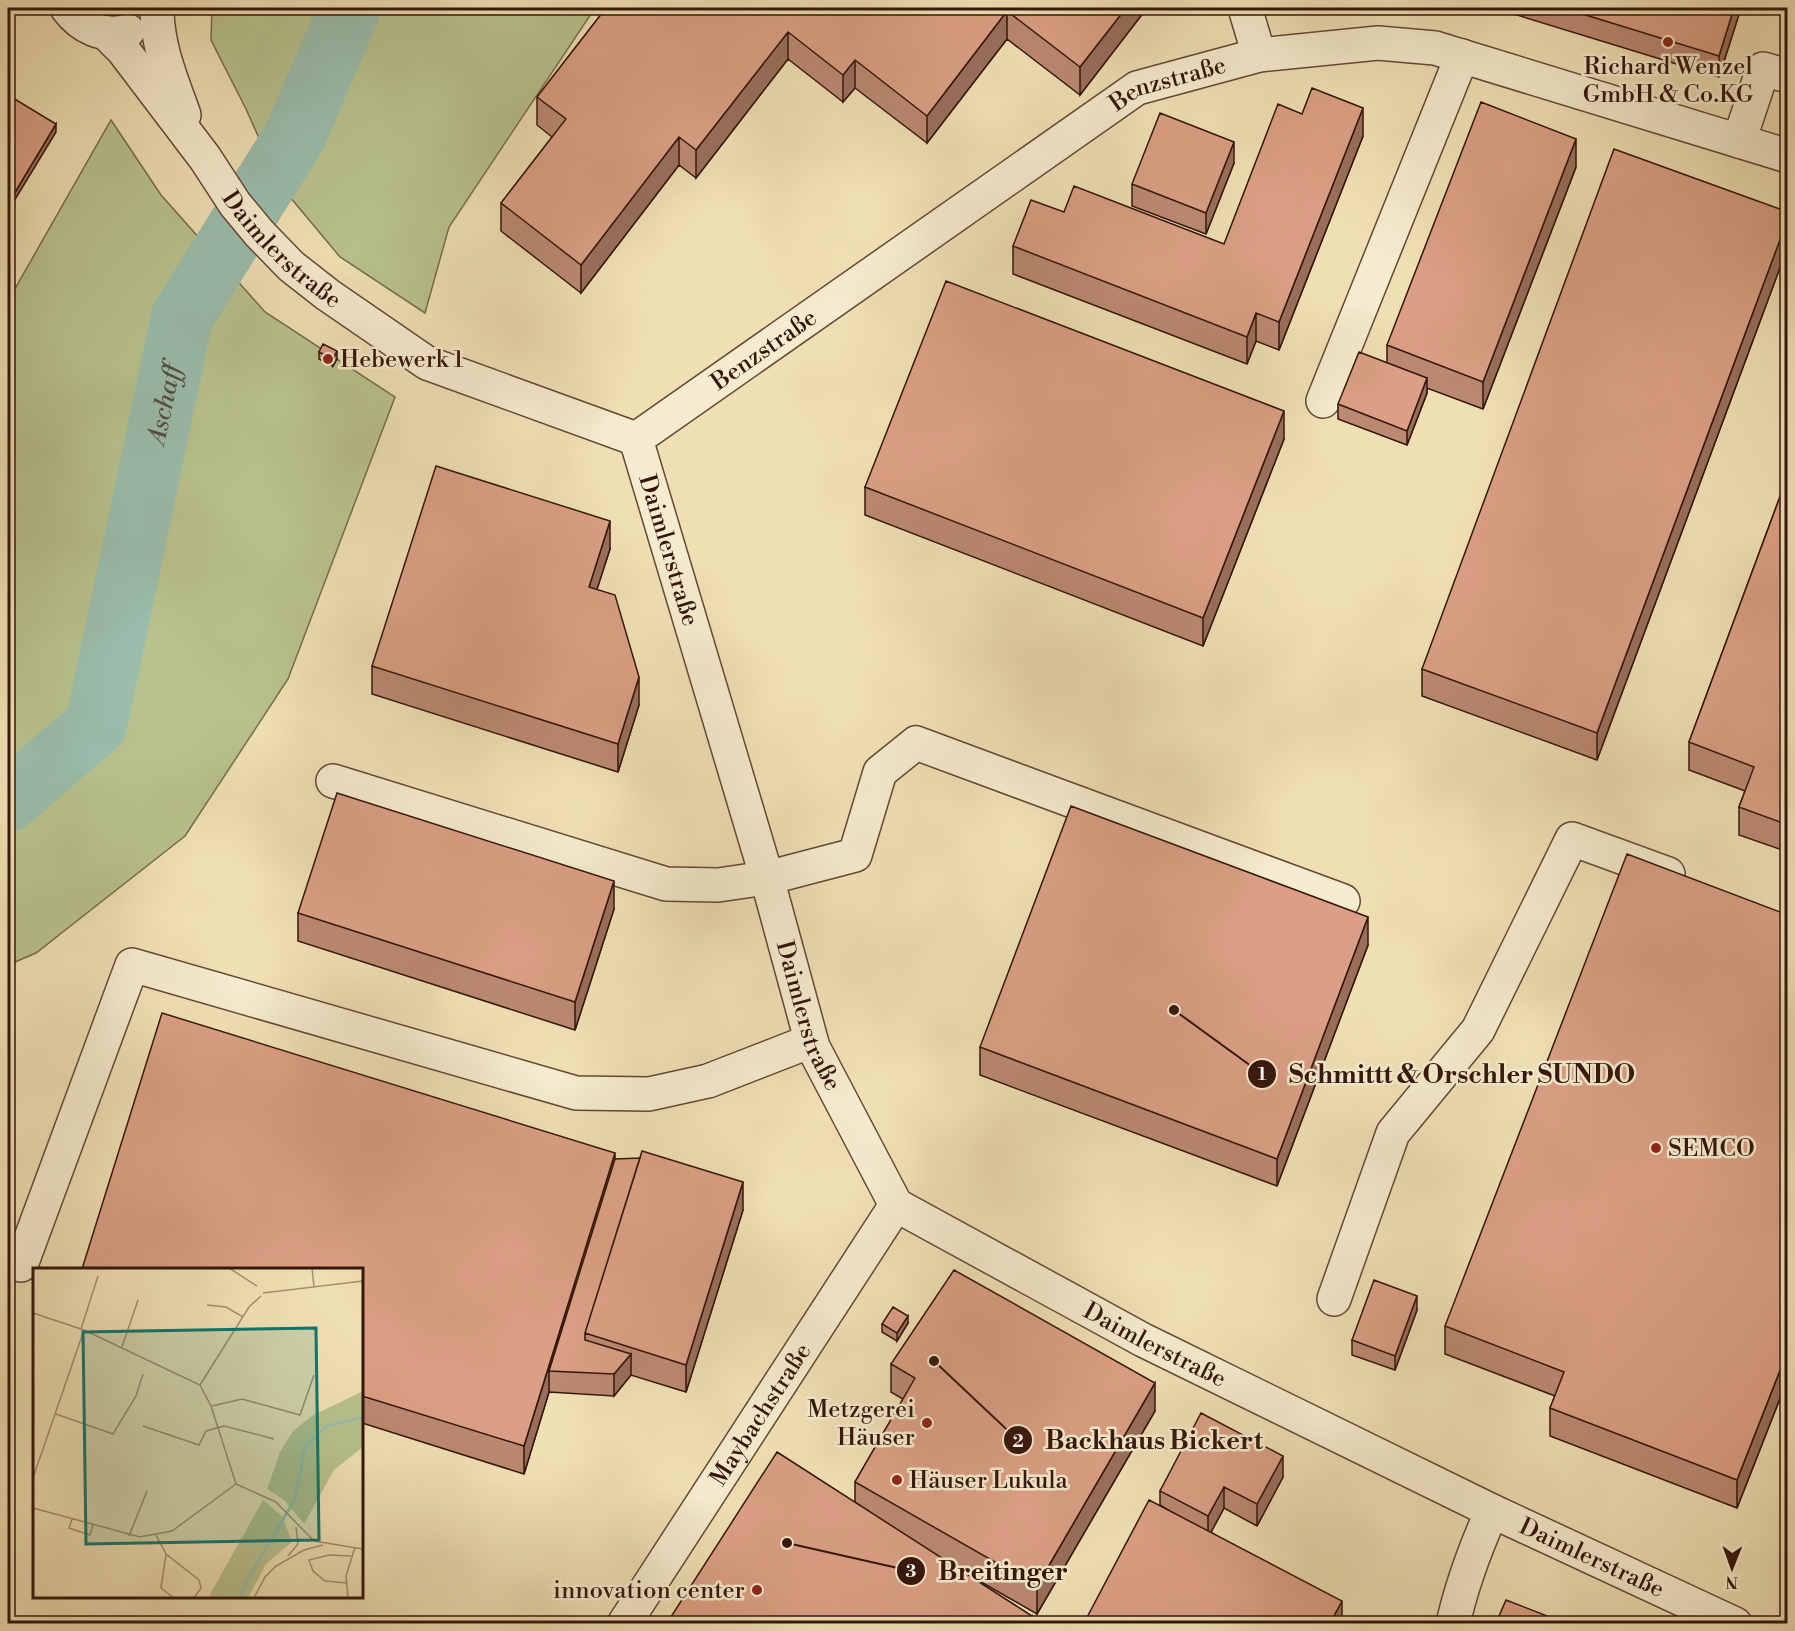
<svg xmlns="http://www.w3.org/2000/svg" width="1795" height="1631" viewBox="0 0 1795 1631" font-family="'Libre Bodoni',serif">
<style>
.green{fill:#b8c28e;stroke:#766c4d;stroke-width:1.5}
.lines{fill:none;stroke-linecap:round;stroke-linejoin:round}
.river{stroke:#9abdac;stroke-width:62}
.minor-casing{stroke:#634836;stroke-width:36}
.minor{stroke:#f5ebce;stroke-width:33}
.wall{fill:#bb8972;stroke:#34160c;stroke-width:1.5}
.shaded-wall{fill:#996f5c;stroke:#34160c;stroke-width:1.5}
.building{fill:#da9f84;stroke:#34160c;stroke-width:1.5}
.poi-dot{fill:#8f2418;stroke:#f5ebce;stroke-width:2}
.labels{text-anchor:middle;stroke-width:5;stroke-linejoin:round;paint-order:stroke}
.poi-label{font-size:24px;fill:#34160c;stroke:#f5ebce;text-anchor:start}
.street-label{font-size:24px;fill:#34160c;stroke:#f5ebce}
.water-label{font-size:26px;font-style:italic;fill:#585044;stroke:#f5ebce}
.inset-river{fill:none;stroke:#9abdac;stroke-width:3}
.inset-road{fill:none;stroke:#a48f71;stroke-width:1.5}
.view{fill:#0f766e;fill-opacity:0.15;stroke:#0f766e;stroke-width:3}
.inset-edge{fill:none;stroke:#34160c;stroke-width:3}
.leader{fill:none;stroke:#34160c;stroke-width:2}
.callout-dot{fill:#34160c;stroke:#f5ebce;stroke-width:2}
.mark-label{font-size:18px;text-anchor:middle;font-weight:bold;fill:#fff}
.callout-label{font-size:26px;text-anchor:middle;font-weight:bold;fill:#34160c;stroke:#f5ebce;stroke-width:5;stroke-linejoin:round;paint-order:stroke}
</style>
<rect width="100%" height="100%" fill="#efe0b4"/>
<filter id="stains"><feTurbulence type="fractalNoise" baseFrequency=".00333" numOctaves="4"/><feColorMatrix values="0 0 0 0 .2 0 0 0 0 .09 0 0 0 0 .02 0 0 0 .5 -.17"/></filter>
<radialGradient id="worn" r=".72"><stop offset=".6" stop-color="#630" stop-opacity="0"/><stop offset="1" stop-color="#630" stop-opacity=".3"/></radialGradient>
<path class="green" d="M212 8H595L449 227 425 313 340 257 280 185 246 109 211 40Z
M111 120 161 195 265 312 395 397 288 679 185 836 36 953 8 965V301Z"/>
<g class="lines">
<path class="river" id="s1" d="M8 801 96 725 182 317 295 136 350 8"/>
<defs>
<g id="minor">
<path d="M67 8C81 27 103 38 128 31"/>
<path d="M1245 8 1259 55"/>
<path d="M157 12C158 49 172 81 184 115"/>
<path id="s2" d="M106 33 123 50 205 158 235 204 259 233 291 266 328 295 427 363 636 439"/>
<path d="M1739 141 1763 69 1788 76"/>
<path d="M1323 401 1462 56"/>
<path id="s3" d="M636 439 767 878 813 1047 896 1205 1143 1340 1492 1511 1735 1624"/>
<path id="s4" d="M636 439 1137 88 1259 55 1378 43 1435 48 1788 156"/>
<path d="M333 781 666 884 718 885 767 878 855 855 880 772 916 743 1343 901"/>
<path d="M21 1265 132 965 576 1093 649 1094 708 1081 811 1041"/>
<path d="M1334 1299 1393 1133 1478 1030 1572 839 1668 874"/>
<path id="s5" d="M624 1624 896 1205"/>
<path d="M1453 1624C1462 1583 1475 1549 1492 1511"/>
</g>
</defs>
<use href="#minor" class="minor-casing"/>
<use href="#minor" class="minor"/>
</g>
<path class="wall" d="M606 8H1147L1080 95 1007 39 927 143 855 88 843 102 788 59 696 178 679 165 581 293 501 231V203L552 137 537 125V97Z
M1494 8H1741L1719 77Z
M1302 114 1363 136 1279 350 1256 341 1247 364 1013 274V246L1224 244Z
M1234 163 1206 234 1132 206V184Z
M1576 167 1483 409 1427 388V393L1407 445 1338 419V404L1387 363V345Z
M1788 212V246L1597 760 1422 696V669Z
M319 352 337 359 333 366 319 359Z
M1284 439 1203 646 865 515V487Z
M1788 475V852L1739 835V807L1745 791 1689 770V742Z
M610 549 597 589 639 705 618 772 372 694V666Z
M614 909 575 1030 298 941V913Z
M1788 915V1378L1737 1508 1550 1436V1408L1555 1396 1445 1354V1326Z
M1368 945 1277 1186 980 1075V1047Z
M615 1159 743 1210 686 1392 631 1375 614 1396 549 1392 524 1474 362 1423V1269Z
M1417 1310 1395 1370 1352 1355V1340Z
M908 1323 897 1341 882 1332V1324Z
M891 1364 1155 1411 1037 1614 969 1575 1032 1623 855 1502V1482L903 1399 891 1392Z
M1283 1477 1257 1526 1224 1508 1211 1532 1342 1623 1160 1505V1491Z"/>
<path class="shaded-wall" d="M1126 8H1147L1080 95V67Z
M1734 8H1741L1719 77V56Z
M1007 11V39L927 143V116Z
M788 32V59L696 178V150Z
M855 60V88L843 102V75Z
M1363 108V136L1279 350V322Z
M56 124V132L8 211V204Z
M679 137V165L581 293V265Z
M1576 139V167L1483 409V382Z
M1234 142V163L1206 234V213Z
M1788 218V246L1597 760V733Z
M1256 313V341L1247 364V337Z
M337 351V359L333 366V359Z
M1427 378V393L1407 445V431Z
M1284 411V439L1203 646V618Z
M610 521V549L589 614V587Z
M639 677V705L618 772V744Z
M614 881V909L575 1030V1002Z
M1368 917V945L1277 1186V1159Z
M615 1153V1181L549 1371V1392L524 1474V1446Z
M743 1182V1210L686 1392V1365Z
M1417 1296V1310L1395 1370V1356Z
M908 1316V1323L897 1341V1333Z
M1788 1350V1378L1737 1508V1480Z
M631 1354V1375L614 1396V1374Z
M1155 1383V1411L1037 1614V1586Z
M1283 1456V1477L1257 1526V1504Z
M1224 1487V1508L1208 1538V1516Z
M1342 1601V1623H1330Z
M1032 1616V1623H1027Z"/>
<path class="building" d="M606 8H1126L1080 67 1007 11 927 116 855 60 843 75 788 32 696 150 679 137 581 265 501 203 566 119 537 97Z
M1563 8H1734L1719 56Z
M1312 88 1363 108 1279 322 1256 313 1247 337 1013 246 1031 200 1064 212 1074 186 1224 244 1278 104 1302 114Z
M8 95 56 124 8 204Z
M1481 102 1576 139 1483 382 1387 345Z
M1160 113 1234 142 1206 213 1132 184Z
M1614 149 1788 212V218L1597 733 1422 669Z
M946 281 1284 411 1203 618 865 487Z
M323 344 337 351 333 359 319 352Z
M1359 352 1427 378 1407 431 1338 404Z
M436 466 610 521 589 587 615 595 639 677 618 744 372 666Z
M1788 475V825L1739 807 1754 767 1689 742Z
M337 793 614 881 575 1002 298 913Z
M1071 806 1368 917 1277 1159 980 1047Z
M1627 854 1788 915V1350L1737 1480 1550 1408 1564 1372 1445 1326Z
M162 1013 615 1153 524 1446 362 1396V1269H82Z
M642 1151 743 1182 686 1365 585 1333Z
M640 1158 585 1333V1340L631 1354 614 1374 549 1371 615 1159Z
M954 1270 1155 1383 1037 1586 855 1482 915 1378 891 1364Z
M1374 1280 1417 1296 1395 1356 1352 1340Z
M893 1307 908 1316 897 1333 882 1324Z
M1201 1413 1283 1456 1257 1504 1224 1487 1208 1516 1160 1491Z
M777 1452 1032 1616 1027 1623H667Z
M1149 1500 1342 1601 1330 1623H1084Z
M1506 1600 1565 1623H1496Z"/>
<g class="poi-dot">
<circle cx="1668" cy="42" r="6"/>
<circle cx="328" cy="359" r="6"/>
<circle cx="1656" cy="1148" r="6"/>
<circle cx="927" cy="1423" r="6"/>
<circle cx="897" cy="1480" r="6"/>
<circle cx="757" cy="1590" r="6"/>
</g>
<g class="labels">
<g class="poi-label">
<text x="1668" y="74" text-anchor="middle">Richard Wenzel<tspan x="1668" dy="28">GmbH &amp; Co.KG</tspan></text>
<text x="340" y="367">Hebewerk 1</text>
<text x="1668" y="1156">SEMCO</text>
<text x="915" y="1417" text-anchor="end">Metzgerei<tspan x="915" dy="28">Häuser</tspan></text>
<text x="909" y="1488">Häuser Lukula</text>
<text x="745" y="1598" text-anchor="end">innovation center</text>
</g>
<g class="street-label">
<text dy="8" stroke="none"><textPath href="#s4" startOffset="642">Benzstraße</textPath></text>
<text dy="8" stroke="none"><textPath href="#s2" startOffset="280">Daimlerstraße</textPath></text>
<text dy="8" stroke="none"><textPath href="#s4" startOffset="156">Benzstraße</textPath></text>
<text dy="8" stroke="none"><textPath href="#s3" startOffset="116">Daimlerstraße</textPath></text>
<text dy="8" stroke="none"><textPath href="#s3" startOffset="602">Daimlerstraße</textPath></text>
<text dy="8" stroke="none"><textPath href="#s3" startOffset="1106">Daimlerstraße</textPath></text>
<text dy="8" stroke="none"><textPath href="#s5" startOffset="250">Maybachstraße</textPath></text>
<text dy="8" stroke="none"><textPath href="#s3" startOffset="1592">Daimlerstraße</textPath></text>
</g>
<g class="water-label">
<text dy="9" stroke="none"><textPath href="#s1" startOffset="444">Aschaff</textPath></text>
</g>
</g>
<g transform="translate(33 1268)">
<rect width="330" height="330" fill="#efe0b4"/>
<path d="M330 123V179L301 202 271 256 251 232 234 221 247 184 260 163 279 148ZM230 232 249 248 259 274 233 296 215 330H175Z" fill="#b8c28e"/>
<path class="inset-river" d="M208 330 211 318 262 231 272 178 294 158 330 149"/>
<path class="inset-road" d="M196 0 224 18M279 0 281 19M230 25 330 13M174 37 193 39 210 49M0 45 51 62 167 117 178 138 203 216M48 61 65 8M89 79 105 32M167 117 216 39 228 28M179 138 209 131 267 147 281 107M23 146 80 166 103 128 110 106M110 158 166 177 173 163 191 158 241 171M0 210 51 62M203 216 243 234 281 273 330 281M0 240 107 269 139 263 203 216M39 251 36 260 57 267 60 257M123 267 133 286 166 312 168 320 161 330M96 268 114 223M133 286 128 320 141 330M255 288 265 276 263 259M313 315 292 313 280 303 276 292 296 287 318 288M221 330 232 309 243 298 271 282 290 277M315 330 313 308 322 279"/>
<path class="view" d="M283 60 286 272 53 276 50 64Z"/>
<rect width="330" height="330" class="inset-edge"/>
</g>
<path class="leader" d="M1174 1010L1262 1074M934 1361L1018 1440M787 1543L911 1571"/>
<g class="callout-dot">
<circle cx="1174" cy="1010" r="6"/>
<circle cx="934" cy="1361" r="6"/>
<circle cx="787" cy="1543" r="6"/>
<circle cx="1262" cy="1074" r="15"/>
<circle cx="1018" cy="1440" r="15"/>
<circle cx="911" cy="1571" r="15"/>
</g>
<g class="mark-label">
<text x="1262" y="1080">1</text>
<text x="1018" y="1447">2</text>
<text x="911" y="1577">3</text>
</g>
<g class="callout-label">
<text x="1462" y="1083">Schmittt &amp; Orschler SUNDO</text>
<text x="1154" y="1449">Backhaus Bickert</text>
<text x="1003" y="1580">Breitinger</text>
</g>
<rect width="1795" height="1631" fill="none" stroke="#efe0b4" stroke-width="30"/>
<rect x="9" y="9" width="1777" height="1613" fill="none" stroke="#34160c" stroke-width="3"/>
<rect x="15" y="15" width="1765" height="1601" fill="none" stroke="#34160c" stroke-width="1.5"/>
<g transform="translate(1732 1568) rotate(181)" stroke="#f5ebce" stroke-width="4.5" paint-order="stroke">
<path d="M0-4.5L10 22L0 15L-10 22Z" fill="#34160c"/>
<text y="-9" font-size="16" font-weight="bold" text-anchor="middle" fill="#34160c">N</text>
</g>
<rect width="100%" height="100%" filter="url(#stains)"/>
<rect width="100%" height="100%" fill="url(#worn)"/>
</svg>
